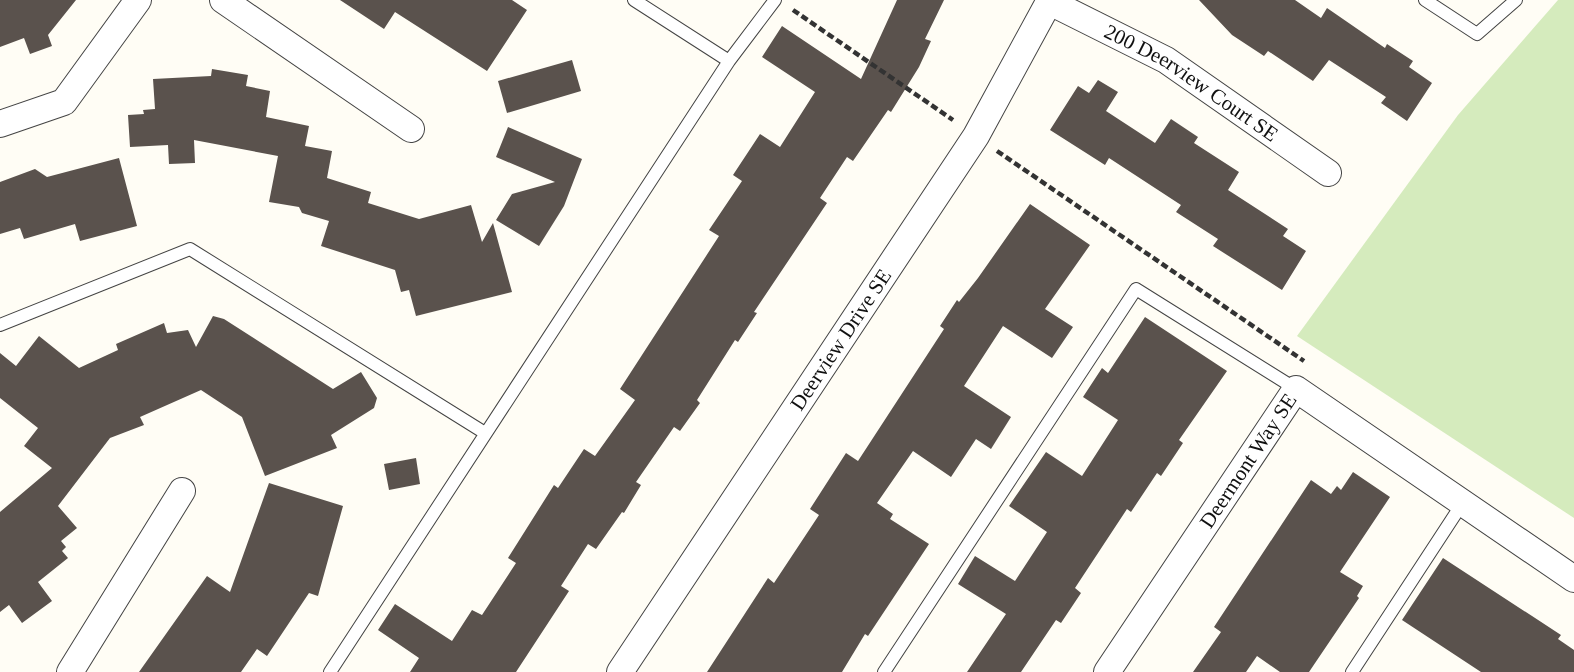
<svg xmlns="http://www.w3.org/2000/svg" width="1574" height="672" viewBox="0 0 1574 672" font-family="'Times New Roman',serif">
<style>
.green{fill:#d5ebbd}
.building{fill:#5a524d}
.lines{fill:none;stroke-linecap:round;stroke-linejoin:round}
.lane-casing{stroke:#444;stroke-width:14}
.street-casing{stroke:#444;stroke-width:28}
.path{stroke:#333;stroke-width:4.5;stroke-dasharray:7 3.5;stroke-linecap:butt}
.lane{stroke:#fff;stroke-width:12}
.street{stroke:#fff;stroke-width:26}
.labels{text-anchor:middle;stroke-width:7;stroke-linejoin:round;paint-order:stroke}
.street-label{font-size:21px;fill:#111;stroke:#fff}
</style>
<rect width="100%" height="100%" fill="#fffdf5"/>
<path class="green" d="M1558 0H1574V518L1297 336 1458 115Z"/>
<path class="building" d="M0 0H76L48 35 52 46 30 54 24 38 0 47Z
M340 0H512L527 10 487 71 395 12 384 29Z
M897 0H944L925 39 931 41 919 67 891 112 888 110 853 161 847 157 820 198 827 203 754 312 757 313 738 342 735 340 697 400 700 403 680 431 674 427 636 482 641 485 624 513 622 512 596 549 588 544 561 586 569 591 516 672H410L419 658 378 630 395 604 452 641 472 610 482 615 516 563 508 558 554 485 558 488 584 449 595 456 635 400 620 389 719 236 709 230 742 181 733 175 760 134 780 147 815 92 762 57 782 26 861 79Z
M1199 0H1295L1321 18 1327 8 1385 48 1387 44 1413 61 1409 67 1432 83 1407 121 1381 103 1386 97 1329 60 1313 81 1268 51 1264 56 1232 35Z
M572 60 581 91 507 113 498 81Z
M212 69 248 75 246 86 270 91 266 117 309 126 305 146 332 151 327 178 371 192 368 203 419 219 471 205 482 242 493 223 512 292 416 316 409 290 401 292 395 270 321 246 329 221 302 213 299 207 269 202 278 156 194 140 195 163 169 164 168 145 130 147 128 115 144 114 143 110 155 109 153 79 211 76Z
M1098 80 1118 92 1106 111 1155 143 1171 119 1198 137 1194 143 1239 172 1228 190 1288 229 1283 236 1306 251 1282 290 1213 246 1218 239 1176 212 1181 205 1109 158 1105 165 1050 130 1078 86 1089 93Z
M508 127 582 159 564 206 539 246 496 220 512 194 555 182 496 157Z
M119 158 137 226 80 241 75 224 24 239 20 228 0 234V182L35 169 47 177Z
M1030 204 1090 245 1045 309 1073 327 1052 358 1003 326 964 386 1011 417 991 449 976 439 951 477 913 451 877 503 893 514 890 519 929 544 868 636 865 634 842 672H707L768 578 774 583 819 515 810 509 846 453 858 461 944 329 940 326 957 300 959 302 978 278Z
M213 316 224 319 333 389 361 372 377 398 374 408 331 435 337 448 265 476 242 417 201 390 140 417 144 425 110 438 58 506 77 528 61 541 66 547 62 551 68 558 38 582 52 601 22 623 9 605 0 612V512L52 468 24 446 38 428 0 398V353L16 366 39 336 79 368 118 350 116 344 164 323 167 333 188 330 196 347Z
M1145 317 1227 371 1179 440 1183 443 1161 476 1157 473 1131 512 1127 509 1075 588 1081 593 1061 623 1056 620 1021 672H967L1006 614 958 584 975 556 1015 581 1047 532 1009 506 1046 452 1082 476 1118 420 1083 397 1102 368 1108 373Z
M416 458 420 484 389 490 384 464Z
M1353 472 1390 497 1340 572 1363 586 1357 596 1359 598 1309 672H1280L1257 656 1246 672H1193L1221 632 1214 627 1311 480 1331 494 1337 486 1341 490Z
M269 483 343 506 318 596 309 593 267 656 257 649 241 672H139L207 576 230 592Z
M1443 558 1561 635 1558 639 1574 650V672H1481L1402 620Z"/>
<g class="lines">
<defs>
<path id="lane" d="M634 0 729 61
M1425 0 1477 34 1516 0
M0 325 190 249 485 433
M330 672 729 61 775 0
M884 672 1136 289 1296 389
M1352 672 1462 504"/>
<g id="street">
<path d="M223 0 411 129"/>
<path id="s1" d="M1050 2 1166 60 1328 173"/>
<path d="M0 124 64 102 138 0"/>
<path d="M70 672 182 491"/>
<path id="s2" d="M620 672 976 136 1050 0"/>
<path id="s3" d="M1107 672 1296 389 1574 579"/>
</g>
</defs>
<use href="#lane" class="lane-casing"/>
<use href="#street" class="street-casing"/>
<path class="path" d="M793 10 953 120
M997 151 1304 361"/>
<use href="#lane" class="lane"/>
<use href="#street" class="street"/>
</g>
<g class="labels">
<g class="street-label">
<text dy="7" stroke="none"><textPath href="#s1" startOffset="163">200 Deerview Court SE</textPath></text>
<text dy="7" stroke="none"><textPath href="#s2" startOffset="399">Deerview Drive SE</textPath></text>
<text dy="7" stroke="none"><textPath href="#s3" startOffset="254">Deermont Way SE</textPath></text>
</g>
</g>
</svg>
